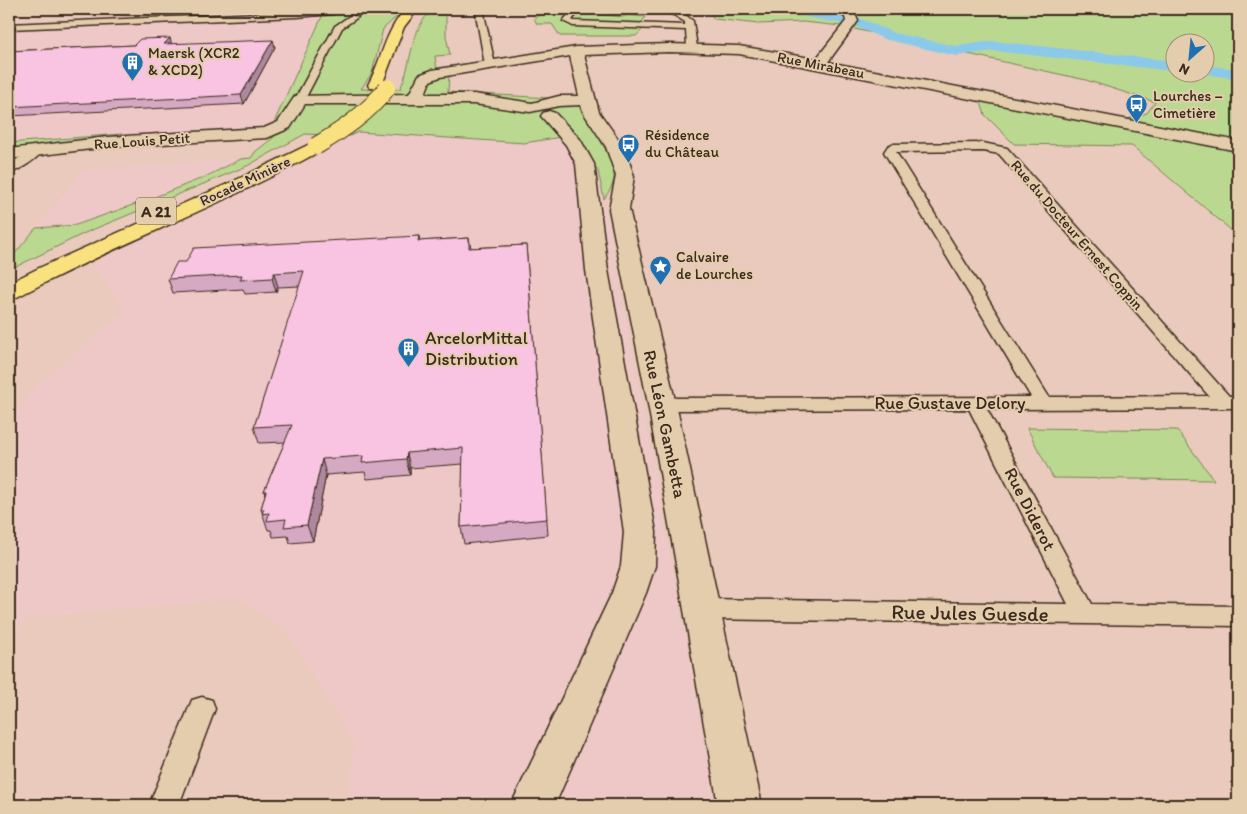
<svg xmlns="http://www.w3.org/2000/svg" width="1247" height="814" viewBox="0 0 1247 814" font-family="Itim,sans-serif">
<style>
.built{fill:#eec8c7}
.green{fill:#bbd890;stroke:#7b8157;fill-rule:evenodd}
.lines{fill:none;stroke-linecap:round;stroke-linejoin:round}
.river{fill:#8bc9eb;fill-rule:evenodd}
.street-casing{stroke:#3b2a1e;stroke-width:3}
.secondary-casing{stroke:#3b2a1e;stroke-width:3}
.highway-casing{stroke:#3b2a1e;stroke-width:3}
.street{fill:#e4cdac;fill-rule:evenodd}
.secondary{fill:#e4cdac;fill-rule:evenodd}
.highway{fill:#fae180;fill-rule:evenodd}
.highway-bridge-far1-casing{stroke:#3b2a1e;stroke-width:15;stroke-linecap:butt}
.highway-bridge-casing{stroke:#3b2a1e;stroke-width:19;stroke-linecap:butt}
.highway-bridge-far1{stroke:#fae180;stroke-width:13}
.highway-bridge{stroke:#fae180;stroke-width:17}
.wall{fill:#d5a9c2;stroke:#3b2a1e}
.shaded-wall{fill:#ae899e;stroke:#3b2a1e}
.building{fill:#f8c4e1;stroke:#3b2a1e}
.labels{text-anchor:middle;stroke-width:4;stroke-linejoin:round;paint-order:stroke}
.far-poi-label{font-size:15px;fill:#3b2a1e;stroke:#e4cdac;text-anchor:start}
.far-street-label{font-size:15px;fill:#3b2a1e;stroke:#e4cdac}
.shield{fill:#e4cdac;stroke:#6e5b49;stroke-width:1}
.shield-label{font-size:16px;font-weight:bold;fill:#3b2a1e}
.poi-label{font-size:18px;fill:#3b2a1e;stroke:#e4cdac;text-anchor:start}
.street-label{font-size:18px;fill:#3b2a1e;stroke:#e4cdac}
.near-street-label{font-size:21px;fill:#3b2a1e;stroke:#e4cdac}
</style>
<rect width="100%" height="100%" fill="#eacabc"/>
<filter id="ink" filterUnits="userSpaceOnUse"><feTurbulence type="fractalNoise" baseFrequency=".02" numOctaves="2"/><feDisplacementMap in="SourceGraphic" scale="10" xChannelSelector="R" yChannelSelector="G"/><feConvolveMatrix kernelMatrix="1 2 1 2 8 2 1 2 1" color-interpolation-filters="sRGB"/></filter>
<g filter="url(#ink)">
<path class="built" d="M324 12 271 129 125 137 9 149V24Z
M358 132 524 143 574 135 582 145 598 171 717 805H345L355 747 287 632 241 599 28 617 9 642V421L33 389 124 312 92 262 311 160Z
M241 159 205 177 147 200 76 225 36 228 84 170Z"/>
<path class="green" d="M334 9H405L383 29 372 73 361 89H400C413 62 409 30 433 9H446V36L450 55 435 56 437 71 449 73 448 92 549 98 579 106C590 124 612 154 614 175 615 183 608 193 604 199L598 171 582 145 574 135 524 143 358 132 350 136 305 134 247 166 87 232 9 270V257L13 256 36 228 76 225 147 200 205 177 241 159 251 158 255 152 274 137H266L271 129 324 12Z
M550 9 623 17 627 15 646 17 637 27 644 28 636 36H560L552 24H537L534 18Z
M708 9H1238V143L1127 119 1147 113 1155 102 1086 80 841 26 803 22 758 24 714 19ZM1174 42H1204V72H1174Z
M980 99 1238 149V236L1132 146 1014 144 985 115Z
M121 134 125 137 9 149V143Z
M1027 428 1177 430 1214 480 1053 478Z"/>
<g class="lines">
<path class="river" d="M787 9H808L859 18 894 33 956 46 994 41 1174 61V71L994 51 956 56 884 39 855 26 811 18 789 12Z
M1204 65 1238 69V79L1198 73 1204 72Z"/>
<defs>
<path id="street" d="M475 9H483L495 65 493 67H487L485 65Z
M573 9H581L572 20 574 21 685 25V22L674 15 656 9C671 8 682 11 693 21L697 47 692 50 687 47 686 30 573 26 563 21Z
M330 10 334 12 333 14 297 17 9 29V24Z
M351 15 358 17 342 28 305 99 300 102 296 101 295 99 335 26Z
M983 143 1007 148 1229 396H1238V408L987 409 1092 604 1238 606V626L702 619 693 616 690 609 693 602 702 599 1068 604 969 409 662 410 655 408 653 404 655 400 662 398 1031 397 884 152 888 146 892 144ZM983 151 999 154 1209 396 1049 397 896 152Z
M37 147 41 148 43 151C35 160 21 170 9 173V164Z
M202 697 212 700 215 709 179 805H149L192 700Z"/>
<path id="secondary" d="M835 9C847 8 854 9 858 21L828 62 1238 141V151L739 54 669 52 584 55 599 112 624 147 634 176 629 209 676 404 762 805H718L648 404 609 209 616 176 606 147 583 112 581 105 559 106 530 112 474 104H305L290 128 267 138 108 147 9 159V149L108 137 264 128 278 122 295 96 409 94 419 75 432 70 576 47 669 44 739 46 816 59 846 21 845 17ZM570 56 579 96H559L532 103 474 94H425L430 81 440 77Z
M549 111 555 113 580 139 594 164 608 270 656 532 655 566 646 593 555 805H511L612 593 621 566 624 532 586 270 576 164 566 145 541 116 543 113Z"/>
<path id="highway" d="M406 9H418L404 27 382 85 380 88H370L368 85C382 60 385 30 406 9Z
M316 141 322 142 325 146 322 150C223 205 117 244 17 297L9 299V283L39 268 234 181Z"/>
</defs>
<use href="#street" class="street-casing"/>
<use href="#secondary" class="secondary-casing"/>
<use href="#highway" class="highway-casing"/>
<use href="#street" class="street"/>
<use href="#secondary" class="secondary"/>
<use href="#highway" class="highway"/>
<defs>
<path id="highway-bridge-far1" d="M387 89 389 86"/>
<path id="highway-bridge" d="M316 146C343 130 368 113 387 88"/>
</defs>
<use href="#highway-bridge-far1" class="highway-bridge-far1-casing"/>
<use href="#highway-bridge" class="highway-bridge-casing"/>
<use href="#highway-bridge-far1" class="highway-bridge-far1"/>
<use href="#highway-bridge" class="highway-bridge"/>
</g>
<path class="wall" d="M170 38 171 44 275 47 244 104 9 116V51L134 45Z
M419 236 420 241 469 238 471 248 526 245 548 535 464 544 461 527 463 464 410 468V475L367 479 365 472 326 475 313 541 290 543 288 536 273 537 271 530H268L261 509 265 495 264 491 285 442 259 443 254 427 300 286 278 287 276 292 245 294 243 289 173 293 168 279 186 262Z"/>
<path class="shaded-wall" d="M170 38 172 46 164 44Z
M273 40 275 47 244 104 241 95Z
M274 273 278 287 276 292 272 278Z
M407 453 410 468V475L406 459Z
M322 459 326 475 313 541 307 525Z"/>
<path class="building" d="M170 38 164 44 273 40 241 95 9 107V51L134 45 140 39Z
M419 236 418 241 469 238V248L526 245 547 519 461 527 463 448 407 453 406 459 362 463 363 456 322 459 307 525 284 527 286 519 267 521 269 513 262 514 264 509H261L266 491H264L292 425 254 427 304 271 274 273 272 278 240 280 242 275 168 279 177 262H186L194 248Z"/>
</g>
<defs>
<symbol id="building-pin" viewBox="-11 -11 22 30"><path d="M0 17L-7.5 6A9.5 9.5 0 1 1 7.5 6Z" fill="#1f6fb2" stroke="#e4cdac"/><path d="M-4-6H4V6H1V3H-1V6H-4ZM-2.5-4.3h1.7v1.8h-1.7ZM.8-4.3h1.7v1.8H.8ZM-2.5-1h1.7V.8h-1.7ZM.8-1h1.7V.8H.8Z" fill="#fff"/></symbol>
<symbol id="bus-pin" viewBox="-11 -11 22 30"><path d="M0 17L-7.5 6A9.5 9.5 0 1 1 7.5 6Z" fill="#1f6fb2" stroke="#e4cdac"/><path d="M-5-6H5V4H4V6H2V4H-2V6H-4V4H-5ZM-3.5-4V0h7V-4ZM-3.5 1.2v1.5H-2V1.2ZM2 1.2v1.5H3.5V1.2Z" fill="#fff"/></symbol>
<symbol id="sight-pin" viewBox="-11 -11 22 30"><path d="M0 17L-7.5 6A9.5 9.5 0 1 1 7.5 6Z" fill="#1f6fb2" stroke="#e4cdac"/><path d="M0-6L1.8-2.2L6-1.7L2.9 1.2L3.7 5.4L0 3.3L-3.7 5.4L-2.9 1.2L-6-1.7L-1.8-2.2Z" fill="#fff"/></symbol>
</defs>
<g fill-rule="evenodd">
<use href="#building-pin" x="120" y="50" width="25" height="34"/>
<use href="#bus-pin" x="1124" y="92" width="25" height="34"/>
<use href="#bus-pin" x="616" y="132" width="25" height="34"/>
<use href="#sight-pin" x="648" y="254" width="25" height="34"/>
<use href="#building-pin" x="396" y="336" width="25" height="34"/>
</g>
<g class="labels">
<g class="far-poi-label">
<text x="148" y="58">Maersk (XCR2<tspan x="148" dy="17">&amp; XCD2)</tspan></text>
<text x="1153" y="101">Lourches –<tspan x="1153" dy="17">Cimetière</tspan></text>
<text x="645" y="140">Résidence<tspan x="645" dy="17">du Château</tspan></text>
<text x="676" y="262">Calvaire<tspan x="676" dy="17">de Lourches</tspan></text>
</g>
<g class="far-street-label">
<text transform="translate(821 65) rotate(11)" y="5">Rue Mirabeau</text>
<text transform="translate(142 141) rotate(-4)" y="5">Rue Louis Petit</text>
<text transform="translate(245 181) rotate(-25)" y="5">Rocade Minière</text>
<text transform="translate(1077 235) rotate(49)" y="5">Rue du Docteur Ernest Coppin</text>
</g>
<rect class="shield" x="136" y="197.5" width="40" height="27" rx="4"/>
<g class="shield-label">
<text x="156" y="217">A 21</text>
</g>
<g class="poi-label">
<text x="425" y="344">ArcelorMittal<tspan x="425" dy="21">Distribution</tspan></text>
</g>
<g class="street-label">
<text x="950" y="409">Rue Gustave Delory</text>
<text transform="translate(665 424) rotate(78)" y="6">Rue Léon Gambetta</text>
<text transform="translate(1030 509) rotate(63)" y="6">Rue Diderot</text>
</g>
<g class="near-street-label">
<text transform="translate(970 613) rotate(1)" y="7">Rue Jules Guesde</text>
</g>
</g>
<rect width="1247" height="814" fill="none" stroke="#e4cdac" stroke-width="30"/>
<rect x="15" y="15" width="1217" height="784" fill="none" stroke="#3b2a1e" stroke-width="2" filter="url(#ink)"/>
<g transform="translate(1190 58) rotate(207)"><circle r="24" fill="#e4cdac" stroke="#a08c73"/>
<path d="M0-4L9 19L0 12L-9 19Z" fill="#1f6fb2"/>
<text y="-8" font-size="14" font-weight="bold" text-anchor="middle" fill="#3b2a1e">N</text>
</g>
</svg>
